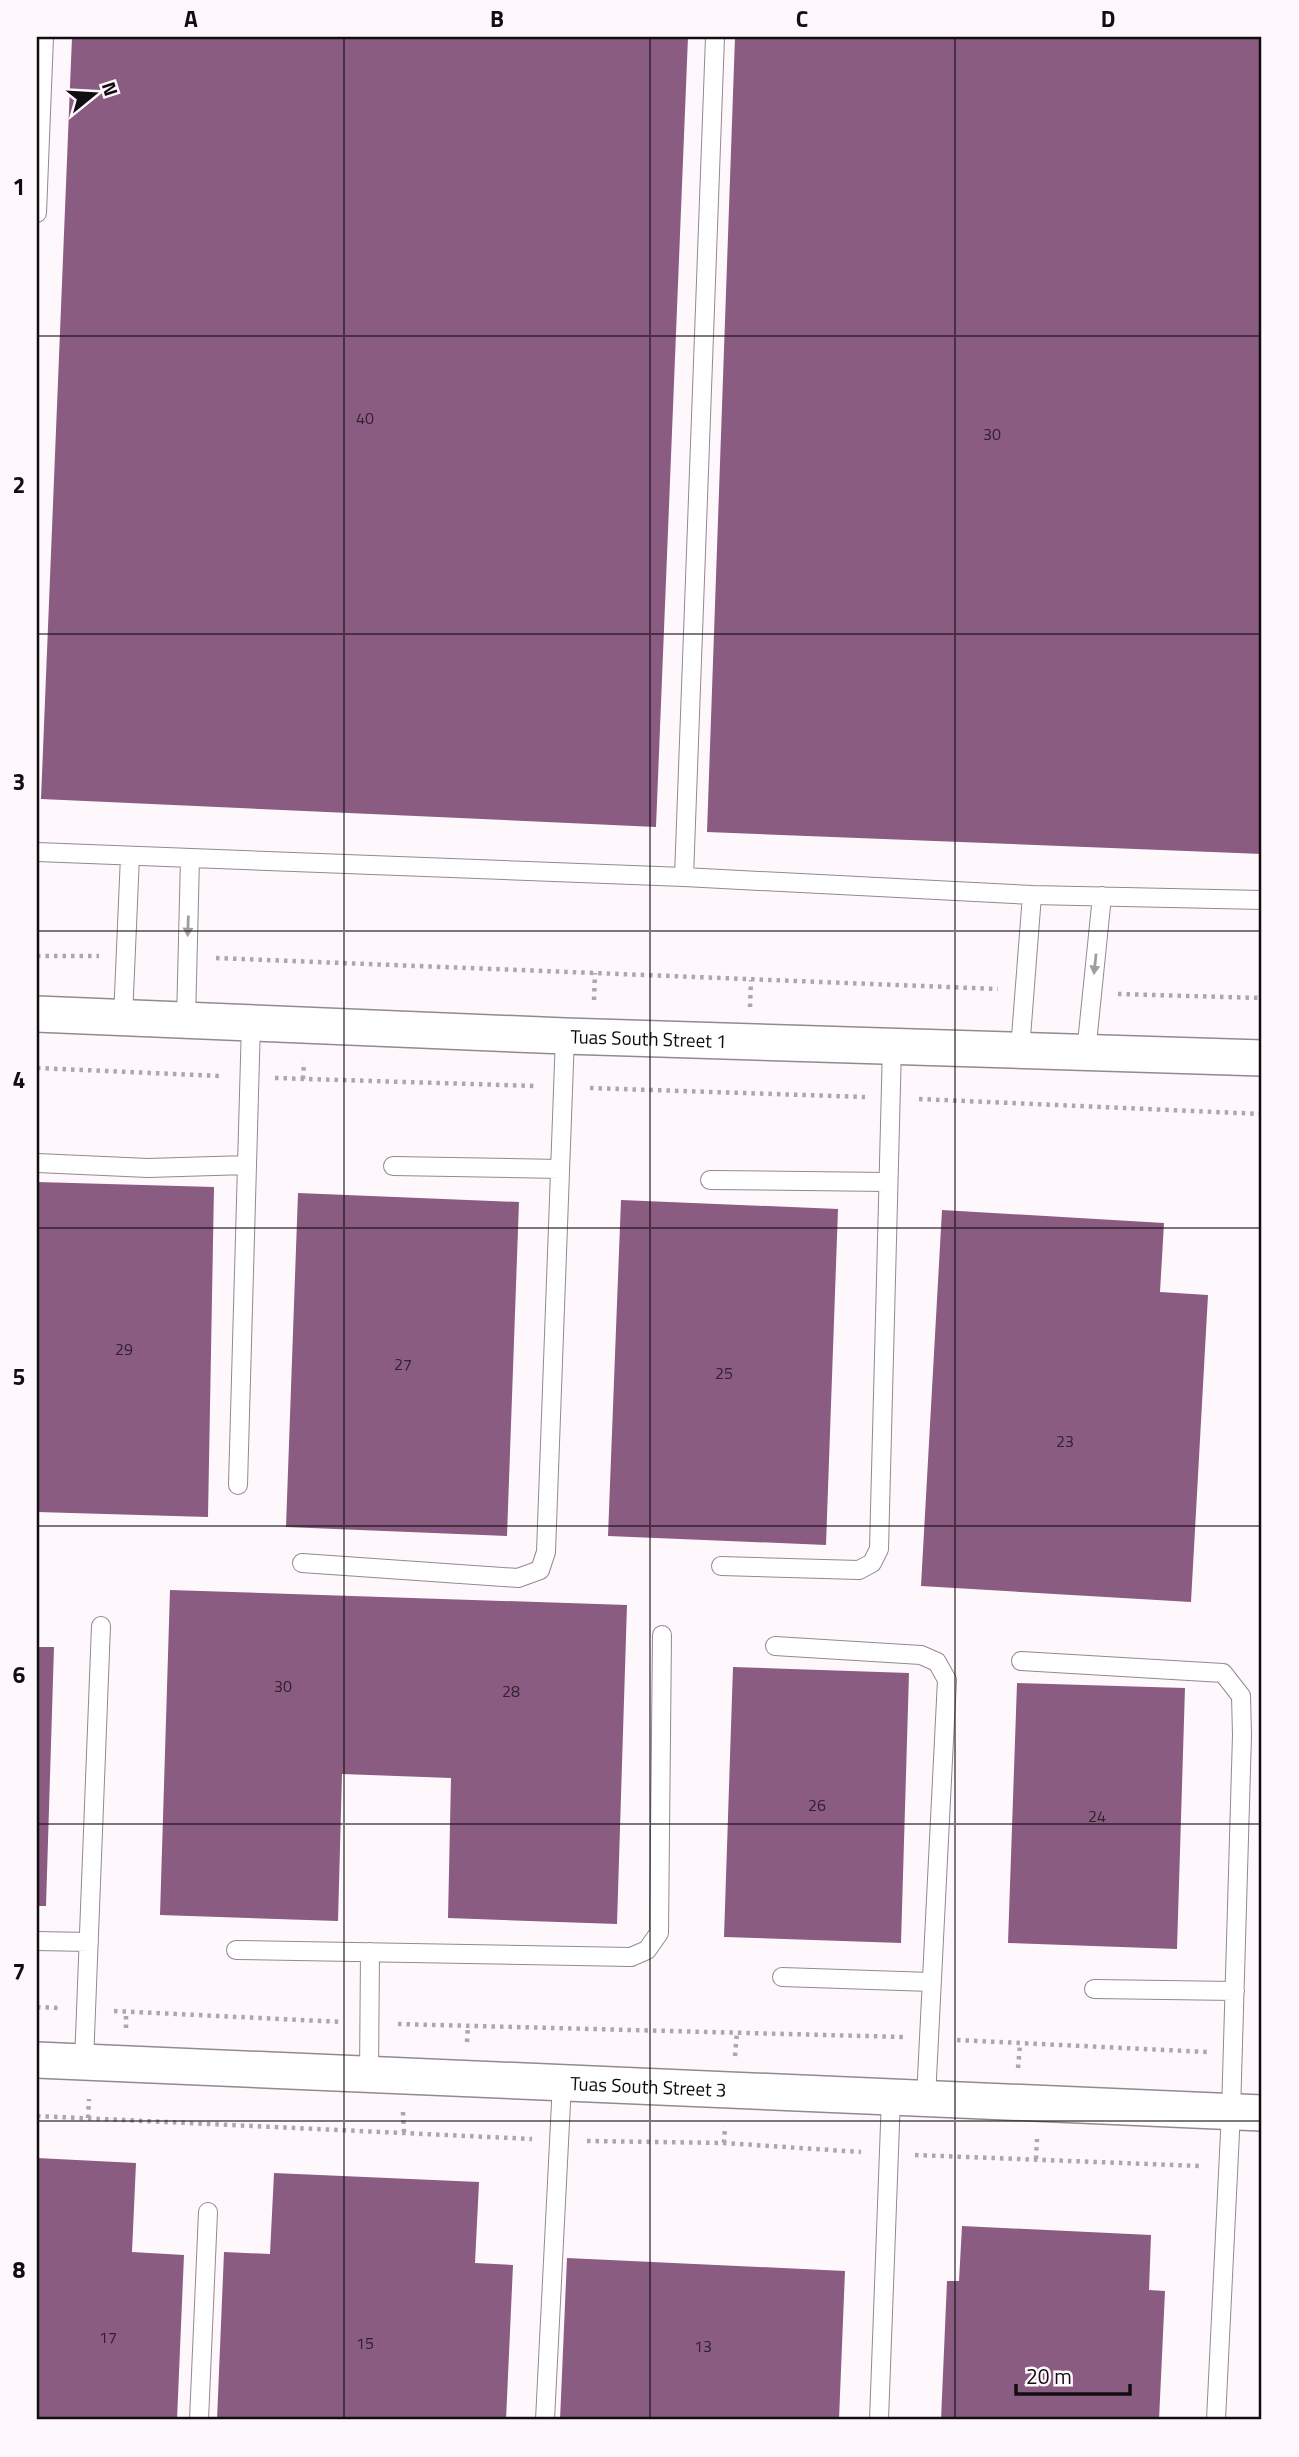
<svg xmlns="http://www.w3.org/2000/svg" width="1299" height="2457" viewBox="0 0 1299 2457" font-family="'Titillium Web',sans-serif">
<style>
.building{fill:#8b5c82}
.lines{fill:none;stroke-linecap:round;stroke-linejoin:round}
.lane-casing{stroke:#948891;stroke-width:20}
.street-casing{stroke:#948891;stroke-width:38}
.path{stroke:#aca7ab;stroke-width:4.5;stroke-dasharray:3.5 5;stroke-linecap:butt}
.lane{stroke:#fff;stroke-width:18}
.street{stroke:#fff;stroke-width:35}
.oneway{fill:#a09ea0}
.grid{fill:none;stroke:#120d11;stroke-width:2;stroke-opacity:0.55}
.labels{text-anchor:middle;stroke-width:6;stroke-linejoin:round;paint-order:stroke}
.number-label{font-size:16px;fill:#30212d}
.street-label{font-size:19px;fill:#120d11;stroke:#fef8fc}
.neatline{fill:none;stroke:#120d11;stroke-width:2.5}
.grid-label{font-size:23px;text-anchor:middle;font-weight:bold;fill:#120d11}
</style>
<rect width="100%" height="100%" fill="#fef8fc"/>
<path class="building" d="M72 37H688L656 827 41 799Z
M735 37H1262V854L707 832Z
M37 1182 214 1187 208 1517 37 1512Z
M298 1193 519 1202 507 1536 286 1527Z
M621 1200 838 1209 826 1545 608 1536Z
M942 1210 1164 1223 1160 1292 1208 1295 1191 1602 921 1586Z
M170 1590 627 1605 617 1924 448 1918 451 1778 342 1774 338 1921 160 1915Z
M37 1647H54L46 1906H37Z
M733 1667 909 1673 901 1943 724 1937Z
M1017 1683 1185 1688 1177 1949 1008 1943Z
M37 2158 136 2163 132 2252 184 2255 177 2420H37Z
M274 2173 479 2182 475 2263 513 2265 506 2420H217L224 2252 270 2254Z
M962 2226 1151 2235 1149 2290 1165 2291 1159 2420H941L947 2281H959Z
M567 2258 845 2271 839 2420H560Z"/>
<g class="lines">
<defs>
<path id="lane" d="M37 213 44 37
M37 852 684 877 1032 895 1262 900
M684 877 715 37
M123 1018 130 856
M186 1021 190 858
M1020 1050 1032 895
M1086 1053 1102 896
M37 1163 148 1168 247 1165
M393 1166 560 1169
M710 1180 888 1182
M238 1485 251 1023
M302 1563 518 1578 540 1570 546 1552 565 1036
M721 1566 859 1570 872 1563 879 1549 892 1047
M775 1646 921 1655 937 1662 947 1680 926 2098
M1021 1661 1223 1673 1241 1696 1242 1735 1231 2112 1216 2420
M37 1941 89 1942
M236 1950 631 1957 647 1950 659 1933 662 1635
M782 1977 931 1982
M1094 1989 1235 1991
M84 2062 101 1626
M369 2075 370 1952
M199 2420 208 2212
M545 2420 562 2083
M879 2420 891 2097"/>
<g id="street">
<path id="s1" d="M37 1014 565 1036 1262 1058"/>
<path id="s2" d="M37 2060 1262 2113"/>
</g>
</defs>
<use href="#lane" class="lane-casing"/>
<use href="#street" class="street-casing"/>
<path class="path" d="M37 956H99
M216 958 998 989
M1118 994 1262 998
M594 1000 595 973
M750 1007 751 980
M37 1068 221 1076
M275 1078 536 1086
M303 1079 304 1062
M590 1088 865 1097
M919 1099 1262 1114
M37 2007 60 2008
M114 2011 343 2022
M398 2024 903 2037
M126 2028V2012
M957 2040 1207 2052
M467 2042 468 2025
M735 2056 737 2032
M1018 2068 1020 2045
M403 2112 404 2132
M37 2116 532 2139
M88 2118 89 2099
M587 2141 724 2143 861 2152
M724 2143 725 2126
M915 2155 1200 2166
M1036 2159 1037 2139"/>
<use href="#lane" class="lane"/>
<use href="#street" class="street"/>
</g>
<defs><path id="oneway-solid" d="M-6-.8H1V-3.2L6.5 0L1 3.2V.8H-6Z" transform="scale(1.75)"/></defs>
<g class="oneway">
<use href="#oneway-solid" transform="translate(188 926) rotate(92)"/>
<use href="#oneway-solid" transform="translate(1095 964) rotate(96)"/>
</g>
<path class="grid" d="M344 37V2420M650 37V2420M955 37V2420M37 336H1262M37 634H1262M37 931H1262M37 1228H1262M37 1526H1262M37 1824H1262M37 2121H1262"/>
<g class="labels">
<g class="number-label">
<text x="365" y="424">40</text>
<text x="992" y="440">30</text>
<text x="124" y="1355">29</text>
<text x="403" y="1370">27</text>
<text x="724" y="1379">25</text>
<text x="1065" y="1447">23</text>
<text x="283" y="1692">30</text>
<text x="511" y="1697">28</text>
<text x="817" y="1811">26</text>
<text x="1097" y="1822">24</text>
<text x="108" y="2343">17</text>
<text x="365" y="2349">15</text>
<text x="703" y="2352">13</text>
</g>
<g class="street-label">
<text dy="7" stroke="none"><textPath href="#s1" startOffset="612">Tuas South Street 1</textPath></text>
<text dy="7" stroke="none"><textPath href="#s2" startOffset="612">Tuas South Street 3</textPath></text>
</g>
</g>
<rect width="1299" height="2457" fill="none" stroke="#fef8fc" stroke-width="77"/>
<g transform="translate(94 94) rotate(72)" stroke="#fef8fc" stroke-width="5" paint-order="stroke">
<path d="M0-5L12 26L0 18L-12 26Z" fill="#120d11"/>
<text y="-10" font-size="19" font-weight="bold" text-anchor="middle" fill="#120d11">N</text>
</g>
<path d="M1016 2384v10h114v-10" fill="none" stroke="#120d11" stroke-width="3.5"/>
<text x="1026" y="2384" font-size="21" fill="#120d11" stroke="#fef8fc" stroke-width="5" paint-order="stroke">20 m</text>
<rect x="38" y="38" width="1222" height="2380" class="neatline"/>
<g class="grid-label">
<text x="191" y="27">A</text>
<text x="497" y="27">B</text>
<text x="802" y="27">C</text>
<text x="1108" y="27">D</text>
<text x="19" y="195">1</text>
<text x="19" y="493">2</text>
<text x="19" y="790">3</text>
<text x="19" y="1088">4</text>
<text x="19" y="1385">5</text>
<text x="19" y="1683">6</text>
<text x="19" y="1980">7</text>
<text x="19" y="2278">8</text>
</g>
</svg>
